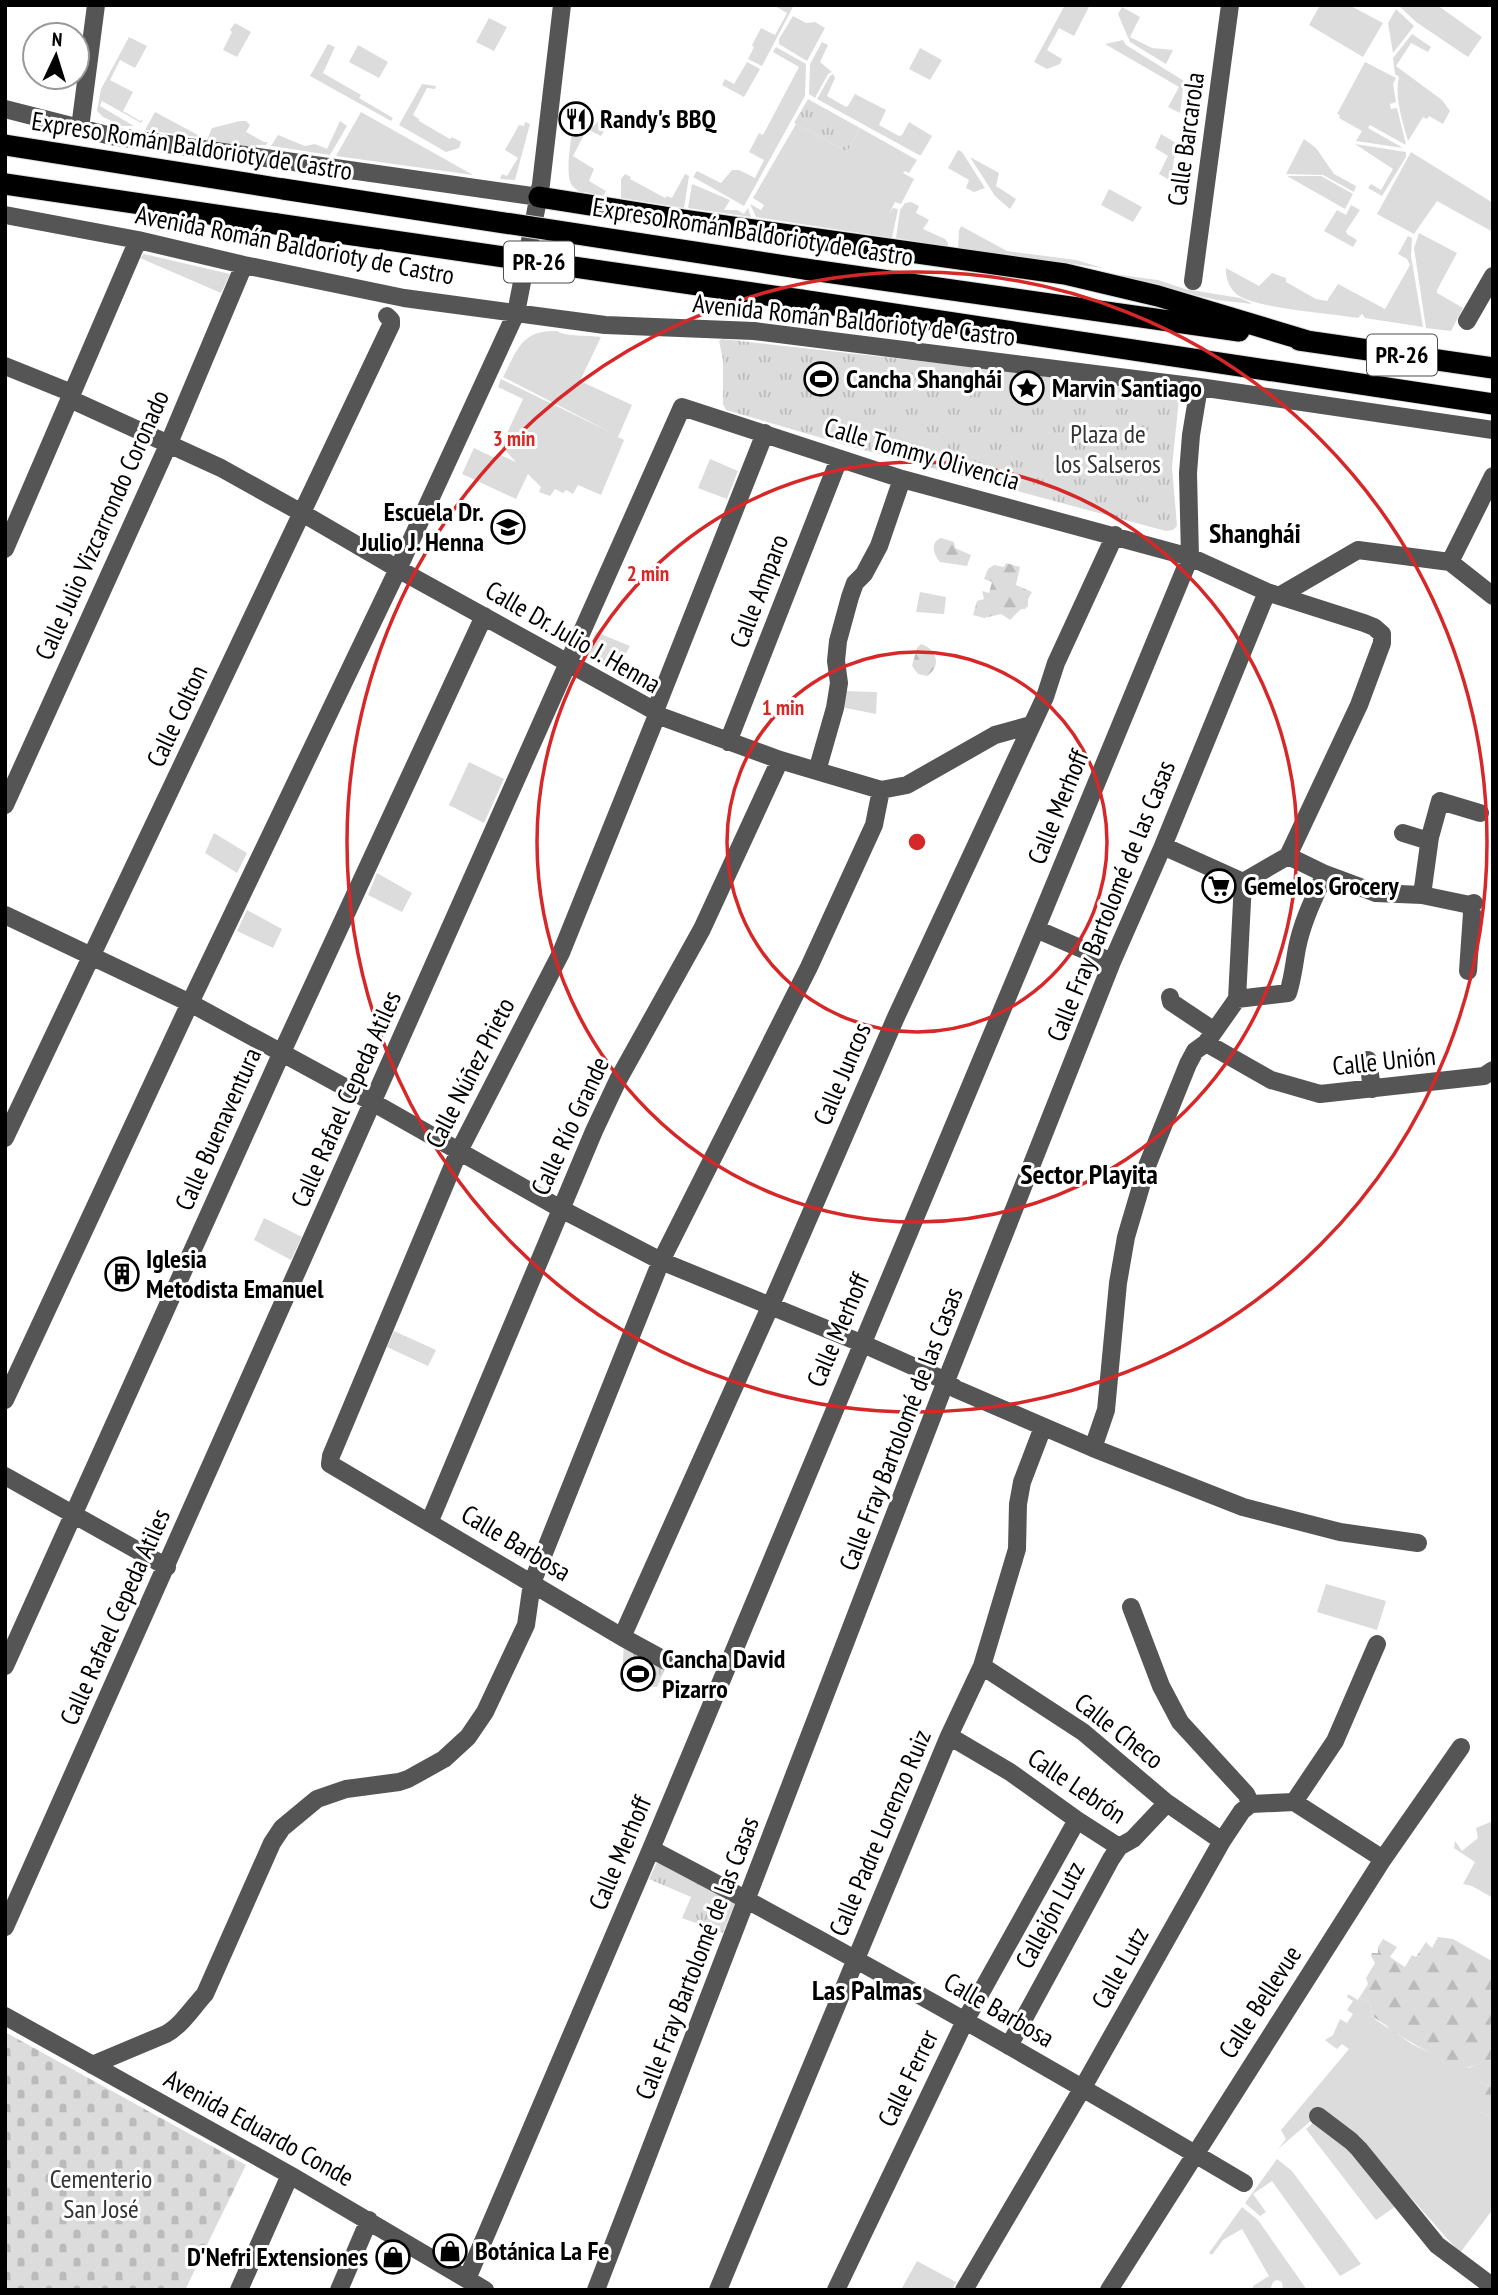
<svg xmlns="http://www.w3.org/2000/svg" width="1498" height="2295" viewBox="0 0 1498 2295" font-family="'PT Sans Narrow',sans-serif">
<style>
.grass{fill:#dcdcdc}
.forest{fill:url(#forest-firs)}
.cemetery{fill:url(#cemetery-stones)}
.park{fill:url(#park-tufts)}
.lines{fill:none;stroke-linecap:round;stroke-linejoin:round}
.highway-casing{stroke:#dbdbdb;stroke-width:23}
.minor{stroke:#555;stroke-width:18}
.highway{stroke:#000;stroke-width:21}
.highway-bridge-casing{stroke:#dbdbdb;stroke-width:23;stroke-linecap:butt}
.highway-bridge{stroke:#000;stroke-width:21}
.ring{fill:none;stroke:#d62828;stroke-width:3.5}
.labels{text-anchor:middle;stroke-width:6;stroke-linejoin:round;paint-order:stroke}
.shield{fill:#fff;stroke:#4c4c4c;stroke-width:2}
.shield-label{font-size:24px;font-weight:bold;fill:#000}
.poi-label{font-size:26px;font-weight:bold;fill:#000;stroke:#fff;text-anchor:start}
.street-label{font-size:26px;fill:#000;stroke:#fff}
.park-label{font-size:26px;fill:#333;stroke:#fff}
.neighbourhood-label{font-size:28px;font-weight:bold;fill:#000;stroke:#fff}
.centre{fill:#d62828;stroke:#fff;stroke-width:3.5}
.ring-label{font-size:21px;text-anchor:middle;font-weight:bold;fill:#d62828;stroke:#fff;stroke-width:6;stroke-linejoin:round;paint-order:stroke}
</style>
<defs>
<pattern id="forest-firs" width="22" height="20" patternUnits="userSpaceOnUse" patternTransform="scale(1.75)"><rect width="22" height="20" fill="#dcdcdc"/><path d="M5 1l3.5 6h-7zM16 11l3.5 6h-7z" fill="#bbb"/></pattern>
<pattern id="cemetery-stones" width="16" height="16" patternUnits="userSpaceOnUse" patternTransform="scale(1.75)"><rect width="16" height="16" fill="#dcdcdc"/><path d="M2 7V4a2 2 0 0 1 4 0v3zM10 15v-3a2 2 0 0 1 4 0v3z" fill="#bbb"/></pattern>
<pattern id="park-tufts" width="24" height="20" patternUnits="userSpaceOnUse" patternTransform="scale(1.75)"><rect width="24" height="20" fill="#dcdcdc"/><path d="M3 7l-1-3M5 7V3M7 7l1-3M15 17l-1-3M17 17v-4M19 17l1-3" fill="none" stroke="#bbb"/></pattern>
</defs>
<rect width="100%" height="100%" fill="#fff"/>
<path class="grass" d="M773 5H794L762 66 748 59 754 47 752 45 761 28 775 35 787 13Z
M1065 5H1090L1074 36 1059 28 1047 50 1062 59 1060 64 1047 69 1034 62Z
M1320 5H1349L1383 23 1363 57 1309 25Z
M1398 5H1437L1482 37 1468 57 1416 22Z
M1122 7 1140 17 1130 37 1152 48 1173 50 1166 64 1130 42 1118 14Z
M1396 9 1414 26 1393 53 1388 23Z
M793 16 806 23 815 22 825 28 807 61 779 44V39Z
M489 18 507 27 494 51 476 42Z
M235 23 251 32 237 57 223 50 232 32 230 30Z
M1412 34 1431 47 1428 52 1411 43 1396 66 1442 100 1450 111 1443 124 1429 116 1427 119 1423 117 1408 141C1403 122 1394 98 1399 77L1395 74 1393 58Z
M129 37 147 46 135 68 120 60 110 80 133 92 123 111 140 121 143 120 141 123 102 101 100 106 134 126H112V121L103 117 97 111 101 89Z
M1123 40 1126 45 1184 81 1180 113 1168 107 1179 87 1105 44Z
M822 42 828 45 820 62 832 72 828 74 815 98 809 94 810 64Z
M328 44 335 47 323 73 361 95 359 98 393 118 391 121 310 76Z
M358 45 388 62 379 78 349 62Z
M776 47 806 64 805 96 744 206 693 177 697 171 721 183 732 170H739L755 178 764 160 749 152 759 133 763 135 799 67 773 52Z
M920 48 942 60 930 80 909 69Z
M747 62 760 69 744 97 722 85 725 79 734 84Z
M1365 62 1396 78 1393 84 1396 102 1390 104 1391 109 1397 108 1406 145 1370 125 1368 128 1403 148 1356 141 1362 131 1339 118 1340 115 1337 114Z
M833 74 835 78 827 96 846 107 848 106 855 94 886 110 879 125 899 136 902 135 909 122 932 136 921 155H919L817 99 830 76Z
M422 84 436 86 435 89 427 88 413 115 419 119V121L450 139 452 137 461 142 459 148 446 152 399 125Z
M155 112 198 135V137L145 130Z
M361 112 473 175 336 156Z
M604 113 612 117 601 136 587 129 573 156 594 169 589 181 606 191 603 196 584 192 582 194C579 191 576 189 573 187 564 176 571 144 572 130L594 126Z
M240 121H246L250 125 246 132 264 142H268L266 145H256L257 148 207 140 212 128Z
M340 121 347 126 330 155 271 146 278 135 305 146 315 144 327 149Z
M525 122 530 124 515 180 500 179 502 174 507 176 518 158 505 150 519 125 524 126Z
M796 124 847 152 860 128 917 160 909 173 905 171 903 173 914 179 901 204 895 202 889 214 893 208 898 209 892 238 756 217 750 204 761 210 764 205 753 198Z
M1161 134 1176 143 1171 181 1159 174 1168 156 1155 148Z
M1304 139 1316 148 1334 174 1356 186 1354 192 1323 175 1286 174Z
M1355 144 1406 152V157L1382 196 1368 188 1371 184 1381 190 1393 169Z
M958 150 962 152 985 188 974 192 966 188 969 180 948 168Z
M1411 152 1493 203V232L1437 201 1414 234 1377 214Z
M970 157 999 173 996 186 1016 199 1010 209 995 196Z
M625 174 631 177 630 179 665 198 667 196 672 198 685 174 689 176 684 208 621 198V179Z
M1287 176H1321L1353 194 1345 209Z
M692 184 730 200 724 210H737L744 214 748 208 751 217 688 208Z
M1109 189 1142 207 1133 222 1101 205Z
M911 202 919 206 916 213 929 220 923 229 945 239 948 243V247L896 238 900 210 905 203Z
M1351 205 1360 210 1346 231 1347 234 1357 240 1353 247 1324 231 1337 210 1346 215Z
M961 226 1007 251 1076 260 1103 268 958 249 959 231Z
M1419 233 1457 253 1437 290V293L1463 308 1451 331 1426 328 1414 248Z
M1408 236 1412 238 1411 256 1423 327 1365 318 1362 314 1358 318C1329 313 1262 309 1239 296 1230 290 1225 278 1226 268L1259 286 1272 273 1286 278V282L1316 299 1327 301 1338 284 1385 309 1410 265 1407 259 1398 254Z
M144 254 230 274 221 293 140 258Z
M1076 269 1158 280 1185 289 1240 298 1253 304 1217 300Z
M557 331C566 337 588 335 601 337L580 381 632 405 618 437 624 440 601 495 578 485 573 494 566 490 563 493 555 489 550 496 539 492 541 487 528 474 516 499 462 474 474 448 495 458 498 454 516 462 501 446 523 399 498 387 501 379 612 433 503 377C518 349 521 330 557 331Z
M710 459 738 471 727 499 698 488Z
M920 592 946 597 944 614 916 612Z
M596 632 630 646 616 672 586 655Z
M844 691 877 692 876 714 841 707Z
M469 762 504 779 484 823 449 805Z
M214 833 247 853 237 873 205 853Z
M377 873 412 893 402 912 368 895Z
M247 910 282 929 273 948 237 931Z
M264 1218 302 1237 291 1260 254 1240Z
M394 1331 436 1350 428 1366 387 1347Z
M1326 1584 1386 1601 1377 1630 1317 1612Z
M1493 1821V1898L1472 1886 1463 1884 1475 1862 1454 1848 1455 1841 1462 1851 1478 1838 1476 1828Z
M1348 1994 1358 2000 1359 1998 1370 2002 1372 2016 1376 2020 1412 2044 1442 2059 1446 2066 1469 2068 1485 2061H1493V2088L1477 2081 1478 2110 1493 2119V2209L1460 2253 1374 2156 1313 2119 1278 2149 1286 2139 1281 2130 1349 2049 1342 2044 1337 2049 1325 2040 1333 2035 1340 2019 1347 2023 1353 2014 1347 2010 1353 2001 1347 1997Z
M1316 2120 1337 2136 1396 2206 1376 2220 1306 2129Z
M1277 2159 1292 2171 1361 2264 1340 2276 1272 2181 1253 2194 1266 2212 1260 2216 1245 2203Z
M1242 2207 1258 2220 1307 2290H1283L1282 2282 1277 2280 1273 2282 1270 2290H1253V2286L1269 2276 1242 2229 1223 2240 1212 2255 1209 2253Z
M917 2261 956 2282 952 2290H905L902 2288Z"/>
<path class="forest" d="M941 538 954 542 955 548 971 555 967 566 940 562C933 554 930 542 941 538Z
M1006 563 1020 567 1016 585 1032 592 1028 599V606L1025 609H1021L1010 620 1001 614 984 618 973 615 977 601 984 599 982 591 989 593 992 582 984 579 988 569 994 565 1004 567Z
M921 644C937 649 942 666 927 676L918 674 912 666 917 648Z
M1438 1937 1453 1939 1490 1960 1493 1958V2061C1483 2060 1479 2065 1470 2067 1462 2070 1454 2068 1446 2066L1442 2060 1431 2062 1428 2052 1390 2030 1387 2026 1372 2016 1370 2002 1359 1998 1368 1984 1366 1978 1375 1963 1371 1956 1372 1953H1378V1947L1383 1939 1397 1947 1390 1957 1405 1967 1412 1955 1416 1957 1426 1942 1432 1948Z
M1477 2081 1493 2088V2119L1478 2110 1462 2086Z"/>
<path class="cemetery" d="M5 2032 246 2165 185 2290H5Z"/>
<path class="park" d="M808 99 860 128 847 152 794 123Z
M722 339 992 369 1175 394 1179 399 1172 467 1177 526 1173 530 1166 531 849 446 726 410 723 404V360L719 341Z
M624 1645 665 1669 657 1687 621 1685Z
M658 1860 736 1901 723 1933 682 1918 691 1897 649 1879Z"/>
<g class="lines">
<defs>
<path id="highway" d="M5 145 283 189
M5 184 277 224
M539 197 684 220 1065 274 1158 296 1311 342
M805 269 1239 331
M801 300 1493 404
M1299 340 1493 368"/>
</defs>
<use href="#highway" class="highway-casing"/>
<path class="minor" d="M5 109 111 136 539 197
M80 128 96 5
M5 215 138 240 244 265 404 298 605 325 754 331 1199 387 1493 430
M1193 281 1230 5
M1467 321 1493 276
M5 366 72 393
M70 399 221 468 302 513 398 569 655 711 657 715 780 760 881 790 907 785 995 735 1031 725
M5 549 138 240
M1450 562 1493 476
M1279 596 1358 550 1450 562 1493 596
M655 711 765 433
M657 715 561 953 459 1151 331 1456 330 1464 622 1637 666 1661
M728 742 839 459
M817 771 835 708 839 683 836 661 838 641 850 597 855 583 864 574 879 546 902 479
M5 805 169 443 244 265
M1403 833 1429 841
M1163 846 1243 882
M1288 856 1325 874 1376 893 1422 895 1470 905 1474 903
M1422 895 1430 837 1440 801 1480 813
M5 915 190 1003 374 1103 561 1209 661 1261 861 1343 946 1381 956 1389 1093 1448 1243 1507 1340 1532 1418 1543
M1036 929 1112 962
M1468 971 1472 913 1470 905
M1170 997 1171 1002 1213 1030
M1237 999 1288 993C1293 978 1294 964 1297 948 1302 922 1314 898 1325 874
M1206 1043 1271 1080 1320 1094 1484 1076 1493 1070
M1368 1060 1372 1089
M5 1138 391 325V320L387 316
M5 1400 190 1003 398 569 516 313 541 184 562 5
M5 1476 167 1567
M429 1523 594 1131 618 1080 702 929 780 760
M1131 1607 1161 1686 1180 1722 1246 1794 1251 1804
M622 1637 770 1307 896 1017 1045 697 1056 663 1115 535
M5 1666 282 1052 484 616
M982 1666 1083 1732 1167 1803 1222 1841
M949 1736 1010 1772 1077 1820 1119 1847
M1294 1802 1335 1741 1377 1644
M651 1849C851 1954 1049 2067 1244 2183
M5 1927 682 407 902 479 1190 557 1267 592 1364 623 1374 627 1382 634V643L1359 705 1288 856 1243 882 1237 999 1206 1043 1195 1051 1188 1064 1147 1166 1126 1237 1118 1283 1106 1410 1093 1448
M5 2016 290 2175 485 2290
M1009 2046 1111 1859 1119 1847 1133 1839 1167 1803
M92 2065 166 2034C182 2025 193 2007 205 1994L272 1843 282 1828 317 1799 346 1789 399 1782 408 1779 444 1759 468 1737 485 1712 526 1625 532 1583 661 1261 809 967 874 825 881 790
M1318 2116 1351 2141 1359 2149 1437 2245 1493 2287
M467 2279 651 1849 1036 929 1190 557 1188 473 1191 435 1199 387
M239 2290 290 2175
M339 2290 369 2220
M596 2290 946 1381 1112 962 1163 846 1267 592
M718 2290 949 1736 982 1666 1017 1549 1018 1504 1022 1482 1043 1427
M836 2290 965 2021 1077 1820
M964 2290 1082 2089 1222 1841 1242 1811 1251 1804 1294 1802 1383 1859
M1109 2290 1383 1859 1461 1747"/>
<use href="#highway" class="highway"/>
<defs>
<path id="highway-bridge" d="M283 189 805 269
M277 224 801 300"/>
</defs>
<use href="#highway-bridge" class="highway-bridge-casing"/>
<use href="#highway-bridge" class="highway-bridge"/>
</g>
<g class="ring">
<circle cx="917" cy="842" r="190"/>
<circle cx="917" cy="842" r="380"/>
<circle cx="917" cy="842" r="570"/>
</g>
<defs>
<symbol id="restaurant-ring" viewBox="-11 -11 22 22"><circle r="9.5" fill="#fff" stroke="#000" stroke-width="1.5"/><path d="M-5-6h1v4h1v-4h1v4h1v-4h1v5L-1.5 .5V6h-2V.5L-5-1ZM5-6V6H3V1.5H1.5Q1.5-4 5-6Z" fill="#000"/></symbol>
<symbol id="stadium-ring" viewBox="-11 -11 22 22"><circle r="9.5" fill="#fff" stroke="#000" stroke-width="1.5"/><path d="M0-5a6.5 5 0 1 0 0 10a6.5 5 0 1 0 0-10ZM-3.5-1.8h7v3.6h-7Z" fill="#000"/></symbol>
<symbol id="sight-ring" viewBox="-11 -11 22 22"><circle r="9.5" fill="#fff" stroke="#000" stroke-width="1.5"/><path d="M0-6L1.8-2.2L6-1.7L2.9 1.2L3.7 5.4L0 3.3L-3.7 5.4L-2.9 1.2L-6-1.7L-1.8-2.2Z" fill="#000"/></symbol>
<symbol id="school-ring" viewBox="-11 -11 22 22"><circle r="9.5" fill="#fff" stroke="#000" stroke-width="1.5"/><path d="M0-5L7-2L0 1L-7-2ZM-4 1L0 2.5L4 1V4Q0 6-4 4Z" fill="#000"/></symbol>
<symbol id="supermarket-ring" viewBox="-11 -11 22 22"><circle r="9.5" fill="#fff" stroke="#000" stroke-width="1.5"/><path d="M-6-5.5h2.5l.6 2H6L4.5 2H-2.5L-4.4-4H-6ZM-1.5 3.2a1.3 1.3 0 1 0 .1 0ZM3 3.2a1.3 1.3 0 1 0 .1 0Z" fill="#000"/></symbol>
<symbol id="building-ring" viewBox="-11 -11 22 22"><circle r="9.5" fill="#fff" stroke="#000" stroke-width="1.5"/><path d="M-4-6H4V6H1V3H-1V6H-4ZM-2.5-4.3h1.7v1.8h-1.7ZM.8-4.3h1.7v1.8H.8ZM-2.5-1h1.7V.8h-1.7ZM.8-1h1.7V.8H.8Z" fill="#000"/></symbol>
<symbol id="shop-ring" viewBox="-11 -11 22 22"><circle r="9.5" fill="#fff" stroke="#000" stroke-width="1.5"/><path d="M-5-2.5h2.3a2.7 3.5 0 0 1 5.4 0H5L5.5 6h-11ZM-1.5-2.5h3a1.5 2.3 0 0 0-3 0Z" fill="#000"/></symbol>
</defs>
<g fill-rule="evenodd">
<use href="#restaurant-ring" x="557" y="100" width="38" height="38"/>
<use href="#stadium-ring" x="802" y="360" width="38" height="38"/>
<use href="#sight-ring" x="1008" y="369" width="38" height="38"/>
<use href="#school-ring" x="489" y="508" width="38" height="38"/>
<use href="#supermarket-ring" x="1200" y="867" width="38" height="38"/>
<use href="#building-ring" x="103" y="1255" width="38" height="38"/>
<use href="#stadium-ring" x="619" y="1655" width="38" height="38"/>
<use href="#shop-ring" x="431" y="2232" width="38" height="38"/>
<use href="#shop-ring" x="374" y="2238" width="38" height="38"/>
</g>
<g class="labels">
<g class="shield">
<rect x="504" y="241.5" width="70" height="41" rx="5"/>
<rect x="1367" y="334.5" width="70" height="41" rx="5"/>
</g>
<g class="shield-label">
<text x="539" y="270">PR-26</text>
<text x="1402" y="363">PR-26</text>
</g>
<g class="poi-label">
<text x="600" y="128">Randy's BBQ</text>
<text x="846" y="388">Cancha Shanghái</text>
<text x="1052" y="397">Marvin Santiago</text>
<text x="484" y="521" text-anchor="end">Escuela Dr.<tspan x="484" dy="30">Julio J. Henna</tspan></text>
<text x="1244" y="895">Gemelos Grocery</text>
<text x="146" y="1268">Iglesia<tspan x="146" dy="30">Metodista Emanuel</tspan></text>
<text x="662" y="1668">Cancha David<tspan x="662" dy="30">Pizarro</tspan></text>
<text x="475" y="2260">Botánica La Fe</text>
<text x="368" y="2266" text-anchor="end">D'Nefri Extensiones</text>
</g>
<g class="street-label">
<text transform="translate(1186 139) rotate(-82)" y="9">Calle Barcarola</text>
<text transform="translate(192 146) rotate(9)" y="9">Expreso Román Baldorioty de Castro</text>
<text transform="translate(753 232) rotate(9)" y="9">Expreso Román Baldorioty de Castro</text>
<text transform="translate(295 245) rotate(11)" y="9">Avenida Román Baldorioty de Castro</text>
<text transform="translate(854 320) rotate(6)" y="9">Avenida Román Baldorioty de Castro</text>
<text transform="translate(922 454) rotate(16)" y="9">Calle Tommy Olivencia</text>
<text transform="translate(102 525) rotate(-66)" y="9">Calle Julio Vizcarrondo Coronado</text>
<text transform="translate(759 591) rotate(-69)" y="9">Calle Amparo</text>
<text transform="translate(573 637) rotate(30)" y="9">Calle Dr. Julio J. Henna</text>
<text transform="translate(177 716) rotate(-65)" y="9">Calle Colton</text>
<text transform="translate(1058 807) rotate(-68)" y="9">Calle Merhoff</text>
<text transform="translate(1111 901) rotate(-68)" y="9">Calle Fray Bartolomé de las Casas</text>
<text transform="translate(1384 1061) rotate(-6)" y="9">Calle Unión</text>
<text transform="translate(470 1073) rotate(-63)" y="9">Calle Núñez Prieto</text>
<text transform="translate(842 1074) rotate(-67)" y="9">Calle Juncos</text>
<text transform="translate(346 1099) rotate(-66)" y="9">Calle Rafael Cepeda Atiles</text>
<text transform="translate(570 1126) rotate(-65)" y="9">Calle Río Grande</text>
<text transform="translate(218 1129) rotate(-66)" y="9">Calle Buenaventura</text>
<text transform="translate(838 1330) rotate(-67)" y="9">Calle Merhoff</text>
<text transform="translate(901 1429) rotate(-69)" y="9">Calle Fray Bartolomé de las Casas</text>
<text transform="translate(516 1543) rotate(31)" y="9">Calle Barbosa</text>
<text transform="translate(115 1617) rotate(-66)" y="9">Calle Rafael Cepeda Atiles</text>
<text transform="translate(1119 1731) rotate(38)" y="9">Calle Checo</text>
<text transform="translate(1077 1786) rotate(34)" y="9">Calle Lebrón</text>
<text transform="translate(880 1833) rotate(-67)" y="9">Calle Padre Lorenzo Ruiz</text>
<text transform="translate(620 1853) rotate(-67)" y="9">Calle Merhoff</text>
<text transform="translate(1050 1915) rotate(-62)" y="9">Callejón Lutz</text>
<text transform="translate(697 1958) rotate(-69)" y="9">Calle Fray Bartolomé de las Casas</text>
<text transform="translate(1120 1968) rotate(-61)" y="9">Calle Lutz</text>
<text transform="translate(1260 2002) rotate(-57)" y="9">Calle Bellevue</text>
<text transform="translate(999 2010) rotate(30)" y="9">Calle Barbosa</text>
<text transform="translate(908 2078) rotate(-64)" y="9">Calle Ferrer</text>
<text transform="translate(259 2128) rotate(29)" y="9">Avenida Eduardo Conde</text>
</g>
<g class="park-label">
<text x="1108" y="443">Plaza de<tspan x="1108" dy="30">los Salseros</tspan></text>
<text x="101" y="2188">Cementerio<tspan x="101" dy="30">San José</tspan></text>
</g>
<g class="neighbourhood-label">
<text x="1255" y="543">Shanghái</text>
<text x="1089" y="1184">Sector Playita</text>
<text x="867" y="2000">Las Palmas</text>
</g>
</g>
<circle cx="917" cy="842" r="10" class="centre"/>
<g class="ring-label">
<text x="514" y="446">3 min</text>
<text x="648" y="581">2 min</text>
<text x="783" y="715">1 min</text>
</g>
<rect width="1498" height="2295" fill="none" stroke="#000000" stroke-width="14"/>
<g transform="translate(56 56) rotate(4)"><circle r="33" fill="#ffffff" stroke="#999999" stroke-width="2"/>
<path d="M0-5L12 26L0 18L-12 26Z" fill="#000000"/>
<text y="-10" font-size="19" font-weight="bold" text-anchor="middle" fill="#000000">N</text>
</g>
</svg>
